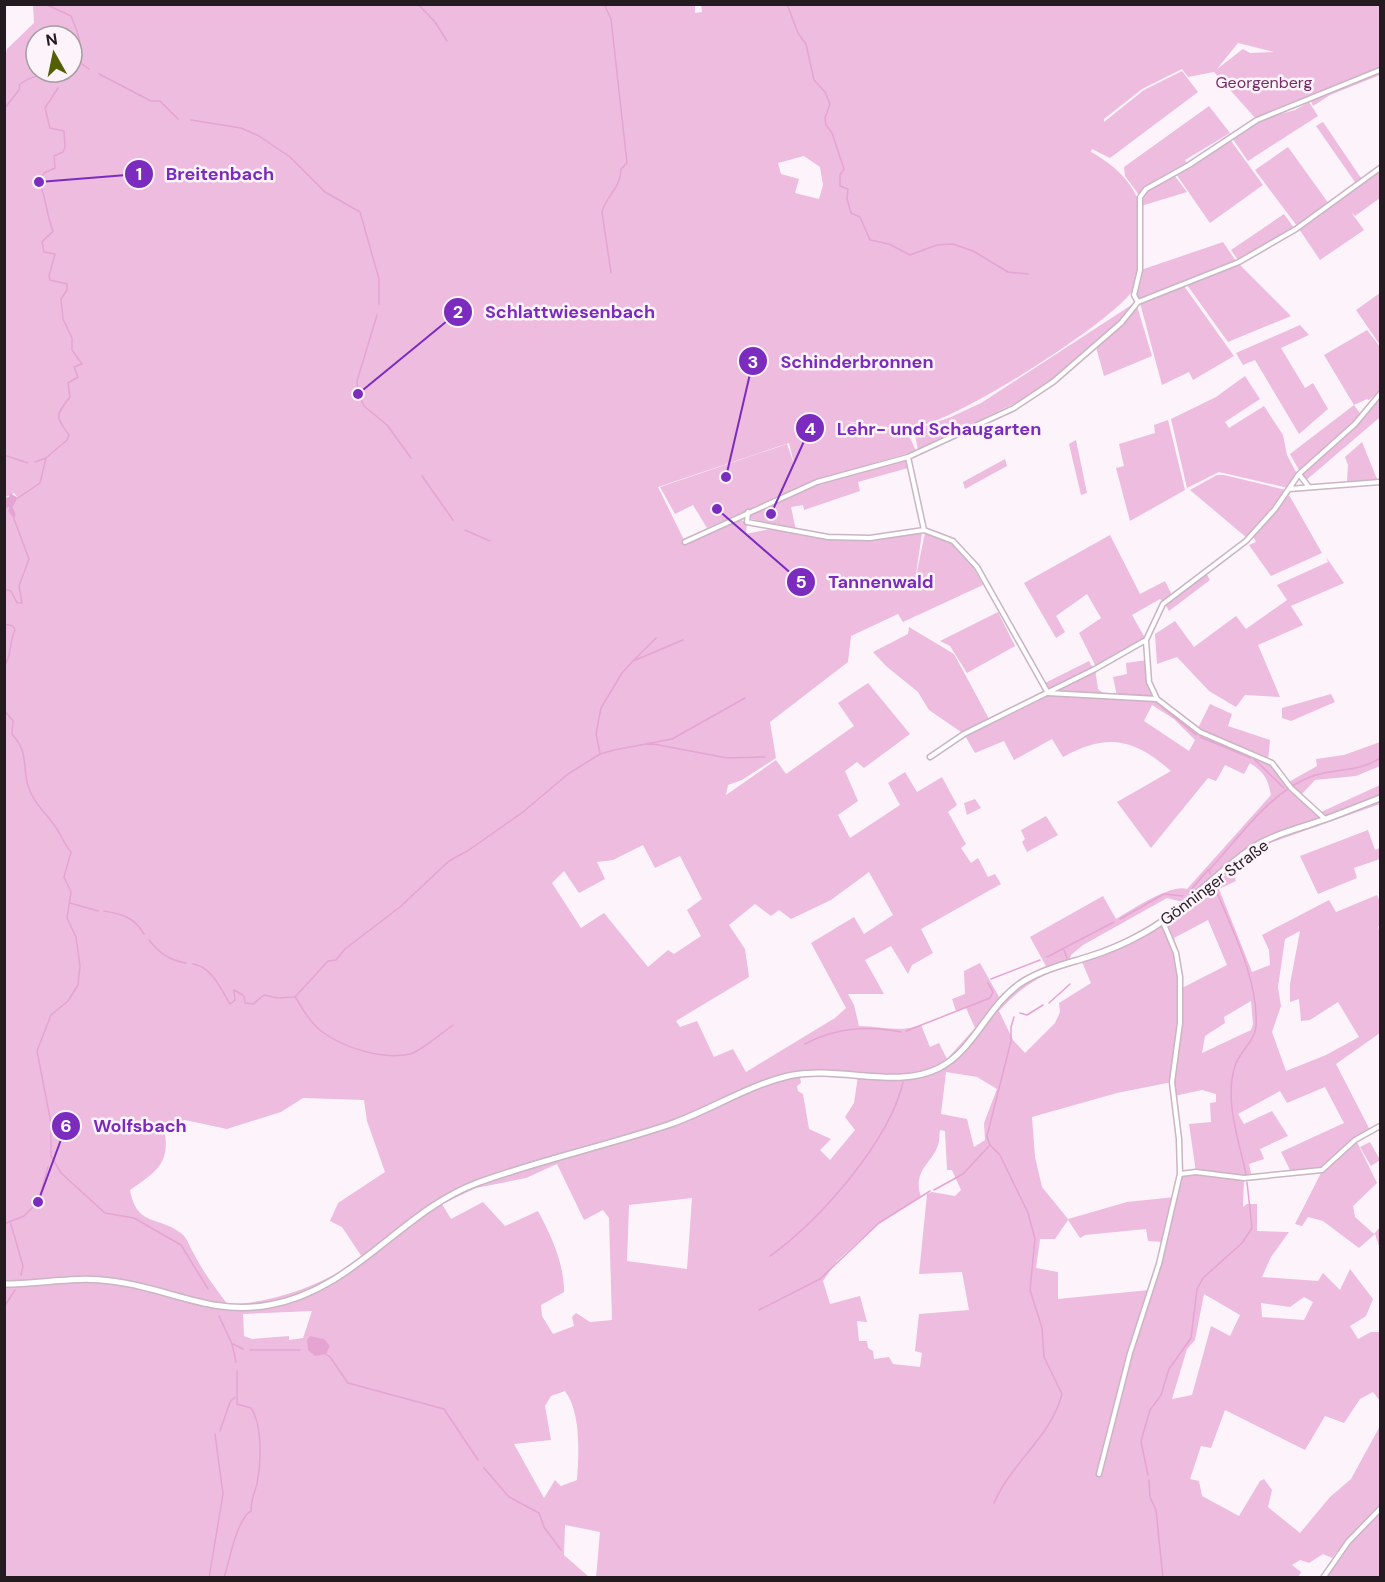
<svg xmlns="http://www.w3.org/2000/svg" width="1385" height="1582" viewBox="0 0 1385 1582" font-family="'DM Sans',sans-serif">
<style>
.green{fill:#edbcde;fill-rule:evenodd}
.water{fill:#e6a4d3}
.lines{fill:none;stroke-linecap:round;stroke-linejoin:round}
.stream{stroke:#e6a4d3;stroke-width:1.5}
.street-casing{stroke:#c9b5c3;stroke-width:7}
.secondary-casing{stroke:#c9b5c3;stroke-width:8}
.street{stroke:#fff;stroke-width:4}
.secondary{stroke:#fff;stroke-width:5}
.labels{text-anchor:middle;stroke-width:5;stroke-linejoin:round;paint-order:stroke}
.park-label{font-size:16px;fill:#782c67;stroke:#fcf4fa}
.street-label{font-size:16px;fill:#231b20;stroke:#fcf4fa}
.leader{fill:none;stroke:#7b2cbf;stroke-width:2}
.callout-dot{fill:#7b2cbf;stroke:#fcf4fa;stroke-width:2}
.mark-label{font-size:18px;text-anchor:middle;font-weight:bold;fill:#fff}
.callout-label{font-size:18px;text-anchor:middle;font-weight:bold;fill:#7b2cbf;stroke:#fcf4fa;stroke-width:5;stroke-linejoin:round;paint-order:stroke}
</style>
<rect width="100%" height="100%" fill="#fcf4fa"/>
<path class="green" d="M33 4H695V13L702 12 701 4 1380 5V75L1330 95 1313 106 1311 101 1334 91 1259 120 1295 110 1309 102 1318 116 1248 161 1232 138 1257 120 1214 72 1188 77 1182 69 1142 89 1104 119V122L1144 90 1182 71 1198 92 1110 158 1092 149 1091 152C1111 163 1130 179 1138 200 1143 214 1139 236 1139 250 1139 263 1140 279 1133 290 1111 323 953 424 911 428 890 430 865 423 844 421L886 429H906L916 451 826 477 707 528 693 505 675 514 660 487 787 444 795 467 789 443 658 487 685 542 734 518 747 522 746 534 770 529 812 537 870 539 922 533 915 581 925 533C955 537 971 561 983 585L903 622 898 614 851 636 848 662 770 722 776 758 742 780 728 785 726 795 776 760 786 774 854 726 838 703 868 683 910 734 864 768 857 762 845 771 858 801 838 815 850 838 900 805 888 783 905 772 917 792 942 777 957 805 948 812 966 844 961 848 971 863 978 858 988 877 995 874 1001 884 921 929 933 953 912 965 908 974 891 946 865 960 884 994H848L854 1005 859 1026C881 1026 900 1033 921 1025L930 1047 939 1043 947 1059 975 1028 966 1008 956 1011 952 999 965 994 964 971 980 963 999 997 1014 984 1046 966 1030 937 1103 896 1116 919C1132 910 1170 884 1187 889L1271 795C1268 779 1264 772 1250 763L1244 774 1225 765 1216 781 1208 778 1151 848 1117 802 1171 771C1133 738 1107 733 1063 757L1052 739 1014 760 1004 741 975 753 964 734 1095 669 1098 689 1106 696H1117L1113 677 1127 674 1126 663 1147 660C1151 702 1165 705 1197 730L1210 704 1232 714 1228 726 1270 740 1268 761 1287 783 1317 766 1316 759 1344 755 1380 742V766L1356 776 1315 780 1300 796 1319 813 1380 785V804L1264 845 1231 869 1236 881 1219 889 1252 972 1270 965 1269 950 1262 935 1329 900 1336 912 1377 895 1380 902V925L1378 927 1380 932V1033L1336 1064 1371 1132 1356 1140 1377 1183 1353 1206 1355 1217 1374 1234 1380 1227V1249L1375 1234 1359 1248 1323 1221 1308 1217 1302 1226 1295 1224 1322 1171 1291 1172 1281 1152 1344 1123 1325 1087 1287 1103 1280 1091 1238 1114 1244 1124 1272 1111 1288 1136 1260 1149 1264 1159 1249 1164 1252 1178 1244 1179 1243 1207 1247 1204H1257V1231L1289 1232 1271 1257 1262 1277 1318 1281 1323 1273 1340 1290 1350 1269 1373 1299 1366 1316 1350 1326 1358 1339 1371 1332H1380V1401L1373 1392 1360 1399 1344 1423 1325 1416 1305 1450 1225 1410 1211 1448 1201 1446 1190 1479 1199 1481 1202 1496 1239 1516 1260 1481 1264 1479 1272 1490 1268 1507 1300 1533 1330 1497 1351 1479 1380 1426V1506L1348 1538 1332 1558 1323 1554 1309 1563 1300 1560 1292 1565 1301 1572 1298 1578H596L600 1532 565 1525 564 1555 589 1577H5L4 509 9 507 8 511 14 518 16 514 13 507 18 498 14 493 4 498V58L7 49 34 23ZM36 36H72V72H36ZM1238 43 1274 52 1250 53 1243 49 1217 69ZM804 156 820 167 823 185 819 199 795 193 799 179 781 174 778 163ZM1152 705 1174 719 1195 740 1189 751 1144 721ZM643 845 655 868 680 856 702 899 687 910 701 936 674 954 668 950 648 967 604 913 581 928 552 883 564 871 579 893 605 879 597 862 613 860ZM869 872 893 915 864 934 854 917 811 943 846 1008 835 1018 746 1072 733 1049 714 1057 697 1021 680 1027 676 1021 749 977 745 949 729 925 755 904 771 916 779 910 791 919 831 900ZM1167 898 1182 902C1149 928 1111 949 1070 959L1071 955 1083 945ZM1208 920 1227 965 1180 989V956L1174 938ZM1300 931 1290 984V1002L1299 999 1301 1021 1310 1020 1338 1002 1359 1037 1326 1055 1286 1071 1272 1032 1281 1006 1278 987 1285 939ZM1082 962 1091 983 1059 1003 1060 1012 1055 1023 1025 1053 1013 1040 999 1011C1021 986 1049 969 1082 962ZM1251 1001 1253 1024 1251 1030 1202 1053 1205 1036 1225 1023 1224 1017ZM946 1072 977 1077 997 1089 984 1123 985 1140 974 1147 967 1119 941 1114ZM841 1074 858 1076 854 1103 845 1117 855 1130 830 1160 820 1150 831 1139 809 1129 803 1094 798 1091 797 1086 801 1083 800 1076ZM1172 1082 1174 1096 1202 1090 1216 1094V1102L1210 1103 1211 1122 1189 1124 1196 1172 1180 1174 1175 1197 1127 1202 1068 1219 1042 1187 1035 1157 1032 1117 1117 1093ZM303 1098 364 1100 367 1121 385 1172 338 1203 330 1221 342 1227 362 1257C324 1285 275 1302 228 1305 216 1289 203 1272 194 1254 190 1248 188 1239 182 1234 159 1215 137 1228 130 1190 157 1171 171 1163 164 1128L185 1120 227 1129 281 1112ZM940 1130 945 1131 947 1170H952L961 1190 955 1196 932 1192 927 1194 919 1274 962 1272 969 1310 919 1314 915 1351 922 1353 920 1367 893 1364 889 1357 874 1359 873 1351 868 1348 867 1341H859L857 1321 867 1322 860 1296 830 1304 823 1281 837 1261 879 1223 921 1197C912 1170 932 1164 938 1145 940 1140 939 1134 940 1130ZM557 1164 584 1220 603 1210 609 1218 612 1320 590 1322 576 1313 572 1317 574 1326 553 1334 542 1316 541 1305 564 1292C564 1262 551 1236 538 1211L505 1226 483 1202 451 1219 442 1204 476 1188 526 1178ZM692 1198 687 1269 627 1261 629 1205ZM1068 1220 1080 1238 1085 1235 1146 1229 1148 1241 1163 1242 1149 1290 1058 1299V1272L1036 1268 1040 1239H1055ZM1204 1294 1240 1315 1230 1336 1211 1326 1192 1395 1172 1399 1187 1349 1195 1340ZM1304 1297 1313 1302 1304 1320 1262 1317 1261 1303 1290 1307ZM312 1311 303 1338 289 1340V1336L252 1339 244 1336 243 1314ZM565 1391C581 1412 579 1453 577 1480L561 1486 555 1480 544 1498 514 1444 551 1440 545 1406 551 1396Z
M1209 106 1230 133 1185 160 1187 164 1149 185 1139 195 1125 176 1124 167Z
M1323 122 1363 181 1357 185 1316 126Z
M1229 138 1263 185 1210 223 1176 174Z
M1288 147 1329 204 1297 226 1255 170Z
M1379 170 1380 198 1355 216 1351 212 1364 230 1320 260 1299 229Z
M1174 175 1187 192 1141 206C1140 188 1160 182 1174 175Z
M1284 214 1294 228 1238 260 1231 250Z
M1223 242 1236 261 1139 299 1137 294 1141 270Z
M1238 263 1291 316 1228 342 1187 285Z
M1184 286 1234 356 1193 380 1189 372 1162 385 1140 303Z
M1380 293V345L1356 310Z
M1133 304 1119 322 1034 394 918 450 914 430 951 417 981 403Z
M1137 306 1152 356 1104 376 1096 347Z
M1300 325 1309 335 1281 348 1305 388 1313 383 1328 409 1299 434 1255 360 1243 365 1236 353Z
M1367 330 1380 347V391L1369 400 1367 399 1354 405 1362 416 1327 449 1326 447 1299 470 1290 454 1354 405 1324 355Z
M1245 376 1260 399 1225 422 1229 428 1264 406 1283 435 1287 455 1297 474 1288 488 1219 472 1187 488 1171 419 1216 397Z
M1377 398 1380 403V420L1379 418 1304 482 1300 475C1328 449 1353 429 1377 398Z
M1168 420 1185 490 1130 521 1116 468 1124 466 1119 444 1155 433 1154 425Z
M1076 440 1087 493 1081 495 1069 444Z
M1362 442 1377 479 1347 482 1348 465 1345 457Z
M905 459 908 468 858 482 860 491 804 510 803 505 791 507 796 531 749 518 751 512 823 481Z
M1005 459 1007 466 965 489 963 482Z
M1217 475H1224L1286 490 1247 538 1190 490Z
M1289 495 1322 553 1271 576 1249 545 1256 542 1253 536Z
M1110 535 1140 594 1165 581 1172 595 1163 602 1160 599 1132 615 1145 638 1096 667 1079 633 1101 618 1087 594 1056 616 1065 632 1056 638 1024 583Z
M1326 557 1344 583 1291 606 1303 625 1258 645 1280 697 1245 695 1236 707 1209 691 1177 657 1157 664 1155 634 1175 621 1194 647 1236 616 1246 629 1287 600 1277 585 1328 562Z
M1206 573 1210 580 1169 611 1165 604Z
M998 612 1015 646 967 673 950 646 940 641Z
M909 627 954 654 989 719 961 732 929 710 918 692 886 666 873 652 908 634Z
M1089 661 1093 668 1050 690 1043 684Z
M1331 694 1335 702 1291 721 1282 718V708Z
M975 799 981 808 967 815 964 803Z
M1046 816 1058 835 1027 852 1022 842 1025 839 1021 830Z
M1368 830 1375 850 1380 848V859L1354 868 1357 878 1318 894 1300 856Z
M1370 1142 1380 1160 1371 1166 1360 1147Z
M1380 1511V1577L1324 1578 1351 1541Z"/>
<path class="water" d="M10 493 18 498 13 507 16 514 14 519 8 511 9 507 5 509V498L9 497Z
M310 1336 324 1339 330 1346 326 1354 315 1356 308 1350 307 1340Z"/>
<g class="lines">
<path class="stream" d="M45 4 71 16C78 32 87 53 72 67
M418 4 435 22 447 41
M604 4 611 19 627 163 621 169C620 190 607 194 602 212L611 273
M787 4 798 33 806 44 814 80 825 92 830 104 825 118 826 125 832 133 844 169 840 175V186L848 189 847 199 851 213 860 217 870 240 889 244 910 255 937 245 953 244 973 251 1008 272 1028 274
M79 62 89 69
M99 74 151 101H160L178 119
M61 81 67 72
M4 109 19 90 20 84C34 74 50 73 67 72
M191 120 241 128 259 136 290 157 325 192 360 212 379 279V304
M377 315 357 381 358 394 364 406 387 425 411 458
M4 455 28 463
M35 462 46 458
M422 476 453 520
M18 498 40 483 46 458 67 440 69 435C55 415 55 417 70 397L68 383 78 377 74 367 82 364 72 350V338L63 319 61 299 67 290V284L50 280 49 276 55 254 44 252 42 242 53 231C46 214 47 199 39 182L44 173 55 168 54 156 63 152 65 147 64 131 50 128 45 108 58 88
M465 530 490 541
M4 589 11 591 17 603H22L19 586 29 559 14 519
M4 601V608
M4 624 13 626 15 630C9 642 12 657 4 666
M633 661 656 638
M1074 692 1115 694
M1119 694 1153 696
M1156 702 1196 735
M4 710 13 721 12 734C29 753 22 764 28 786 34 804 47 814 57 829 62 837 64 844 71 852L64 877 71 892 67 918 76 937 80 966 78 985 68 1001 51 1015 37 1051 51 1123V1156L61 1173 105 1213 134 1218 181 1245 208 1289
M1200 737 1251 758
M648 743 727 758 765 757
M600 753 596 734 601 708 622 673 633 661 683 640
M1254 759 1284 788
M1210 874 1209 870C1239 838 1269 793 1310 777 1335 767 1356 774 1380 758
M1215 888C1232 929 1259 981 1256 1027 1255 1041 1239 1052 1235 1066 1224 1100 1239 1141 1246 1174
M1189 892 1208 870
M70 903 98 911
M104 911C122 914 134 917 144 934
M1120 919 1164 894 1183 896
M149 940C159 953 169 960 186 963
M1064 950 1067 958
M1047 957 1114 922
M193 964C212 967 220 988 230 1004L235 1000 234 990 244 996 245 1003 253 1004 264 995 278 998 295 997 328 961 336 960 345 949 400 907 449 861 469 850 523 812 568 774 600 754 614 750 672 739 745 698
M991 979 1040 960
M296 998C303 1010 310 1022 321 1031 344 1048 382 1060 410 1054 421 1051 443 1032 453 1025
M1049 1003 1070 984
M1020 1013 1027 1015 1043 1005
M906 1031 990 998 993 992 988 983
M805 1044C836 1027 867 1025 901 1032
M934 1190 963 1174 989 1146
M10 1221 23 1266 21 1275
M4 1224 24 1216 38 1202 48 1167
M770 1256C819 1222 890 1140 903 1082
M4 1307 15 1290
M759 1310 820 1279 879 1223 930 1191
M219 1316 232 1344 236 1362
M233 1344 243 1349
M250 1350H300
M324 1353 330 1357 348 1383 444 1409 478 1460
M220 1431 230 1402 235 1397
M484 1468 509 1497 539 1513 544 1527 561 1550
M1148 1475 1141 1442 1143 1434 1150 1410 1161 1395 1169 1369 1191 1338 1197 1289 1203 1278 1242 1243 1252 1228 1247 1182
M1149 1480 1150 1497 1156 1510 1163 1578
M994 1503C1011 1463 1051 1437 1062 1394L1044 1357 1042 1328 1030 1290 1035 1239 1028 1213 1000 1155 990 1145 987 1136 1011 1041V1027L1014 1017
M209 1578 223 1494 215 1434
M224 1578C229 1563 236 1520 251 1511 251 1500 254 1494 257 1484 261 1463 263 1426 251 1408L237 1404V1371"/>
<defs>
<path id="street" d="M1138 302 1134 295 1140 270V197L1146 189 1189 165 1257 120 1380 70
M908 457 924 530
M1299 474 1308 486
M1289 489 1380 482
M748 512 747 522 828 537 870 538 924 530 953 541 977 567 1048 693
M685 542 817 482 908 457 1014 408 1053 382 1121 323 1138 302 1239 262 1296 229 1380 168
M1146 641 1149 682 1157 699
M1048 693 1157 699 1200 732 1272 763 1291 788 1325 819
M930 757 964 734 1095 669 1146 640 1163 604 1246 541 1275 509 1299 474 1355 424 1380 394
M1180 1174 1196 1172 1244 1178 1322 1170 1355 1140 1380 1126
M1099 1474 1130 1353 1159 1264 1180 1174 1179 1139 1172 1082 1180 1023V977L1176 953 1163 922
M1323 1578 1348 1542 1380 1509"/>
<path id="secondary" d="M4 1284C40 1284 76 1276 111 1281 167 1287 209 1316 269 1305 353 1291 400 1212 477 1183 540 1160 605 1146 668 1125 709 1111 746 1086 788 1076 839 1065 896 1090 939 1068 976 1049 987 1004 1024 981 1044 969 1066 964 1088 957 1108 951 1126 943 1144 933 1185 910 1214 874 1252 848 1274 834 1300 828 1323 820 1343 813 1362 805 1380 798"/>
</defs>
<use href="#street" class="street-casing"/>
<use href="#secondary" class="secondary-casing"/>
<use href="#street" class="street"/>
<use href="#secondary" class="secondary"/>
</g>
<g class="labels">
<g class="park-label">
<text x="1264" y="88">Georgenberg</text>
</g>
<g class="street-label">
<text transform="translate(1214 882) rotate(-37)" y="6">Gönninger Straße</text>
</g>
</g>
<path class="leader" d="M39 182L139 174M358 394L458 312M726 477L753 361M771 514L810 428M717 509L801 582M38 1202L66 1126"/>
<g class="callout-dot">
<circle cx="39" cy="182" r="6"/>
<circle cx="358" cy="394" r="6"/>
<circle cx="726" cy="477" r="6"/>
<circle cx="771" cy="514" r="6"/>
<circle cx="717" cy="509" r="6"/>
<circle cx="38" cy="1202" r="6"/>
<circle cx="139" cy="174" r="15"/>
<circle cx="458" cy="312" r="15"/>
<circle cx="753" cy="361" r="15"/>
<circle cx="810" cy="428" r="15"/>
<circle cx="801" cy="582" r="15"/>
<circle cx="66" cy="1126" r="15"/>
</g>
<g class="mark-label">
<text x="139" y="180">1</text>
<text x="458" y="318">2</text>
<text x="753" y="368">3</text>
<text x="810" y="435">4</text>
<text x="801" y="588">5</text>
<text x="66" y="1132">6</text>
</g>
<g class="callout-label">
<text x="220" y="180">Breitenbach</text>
<text x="570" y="318">Schlattwiesenbach</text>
<text x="857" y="368">Schinderbronnen</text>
<text x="939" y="435">Lehr- und Schaugarten</text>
<text x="881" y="588">Tannenwald</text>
<text x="140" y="1132">Wolfsbach</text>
</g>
<rect width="1385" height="1582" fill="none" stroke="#231b20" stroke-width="12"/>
<g transform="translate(54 54) rotate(351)"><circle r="28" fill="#fcf4fa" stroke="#a59da3" stroke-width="1.5"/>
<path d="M0-4.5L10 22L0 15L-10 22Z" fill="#545f00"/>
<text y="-9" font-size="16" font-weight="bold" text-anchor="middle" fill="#231b20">N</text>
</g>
</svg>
